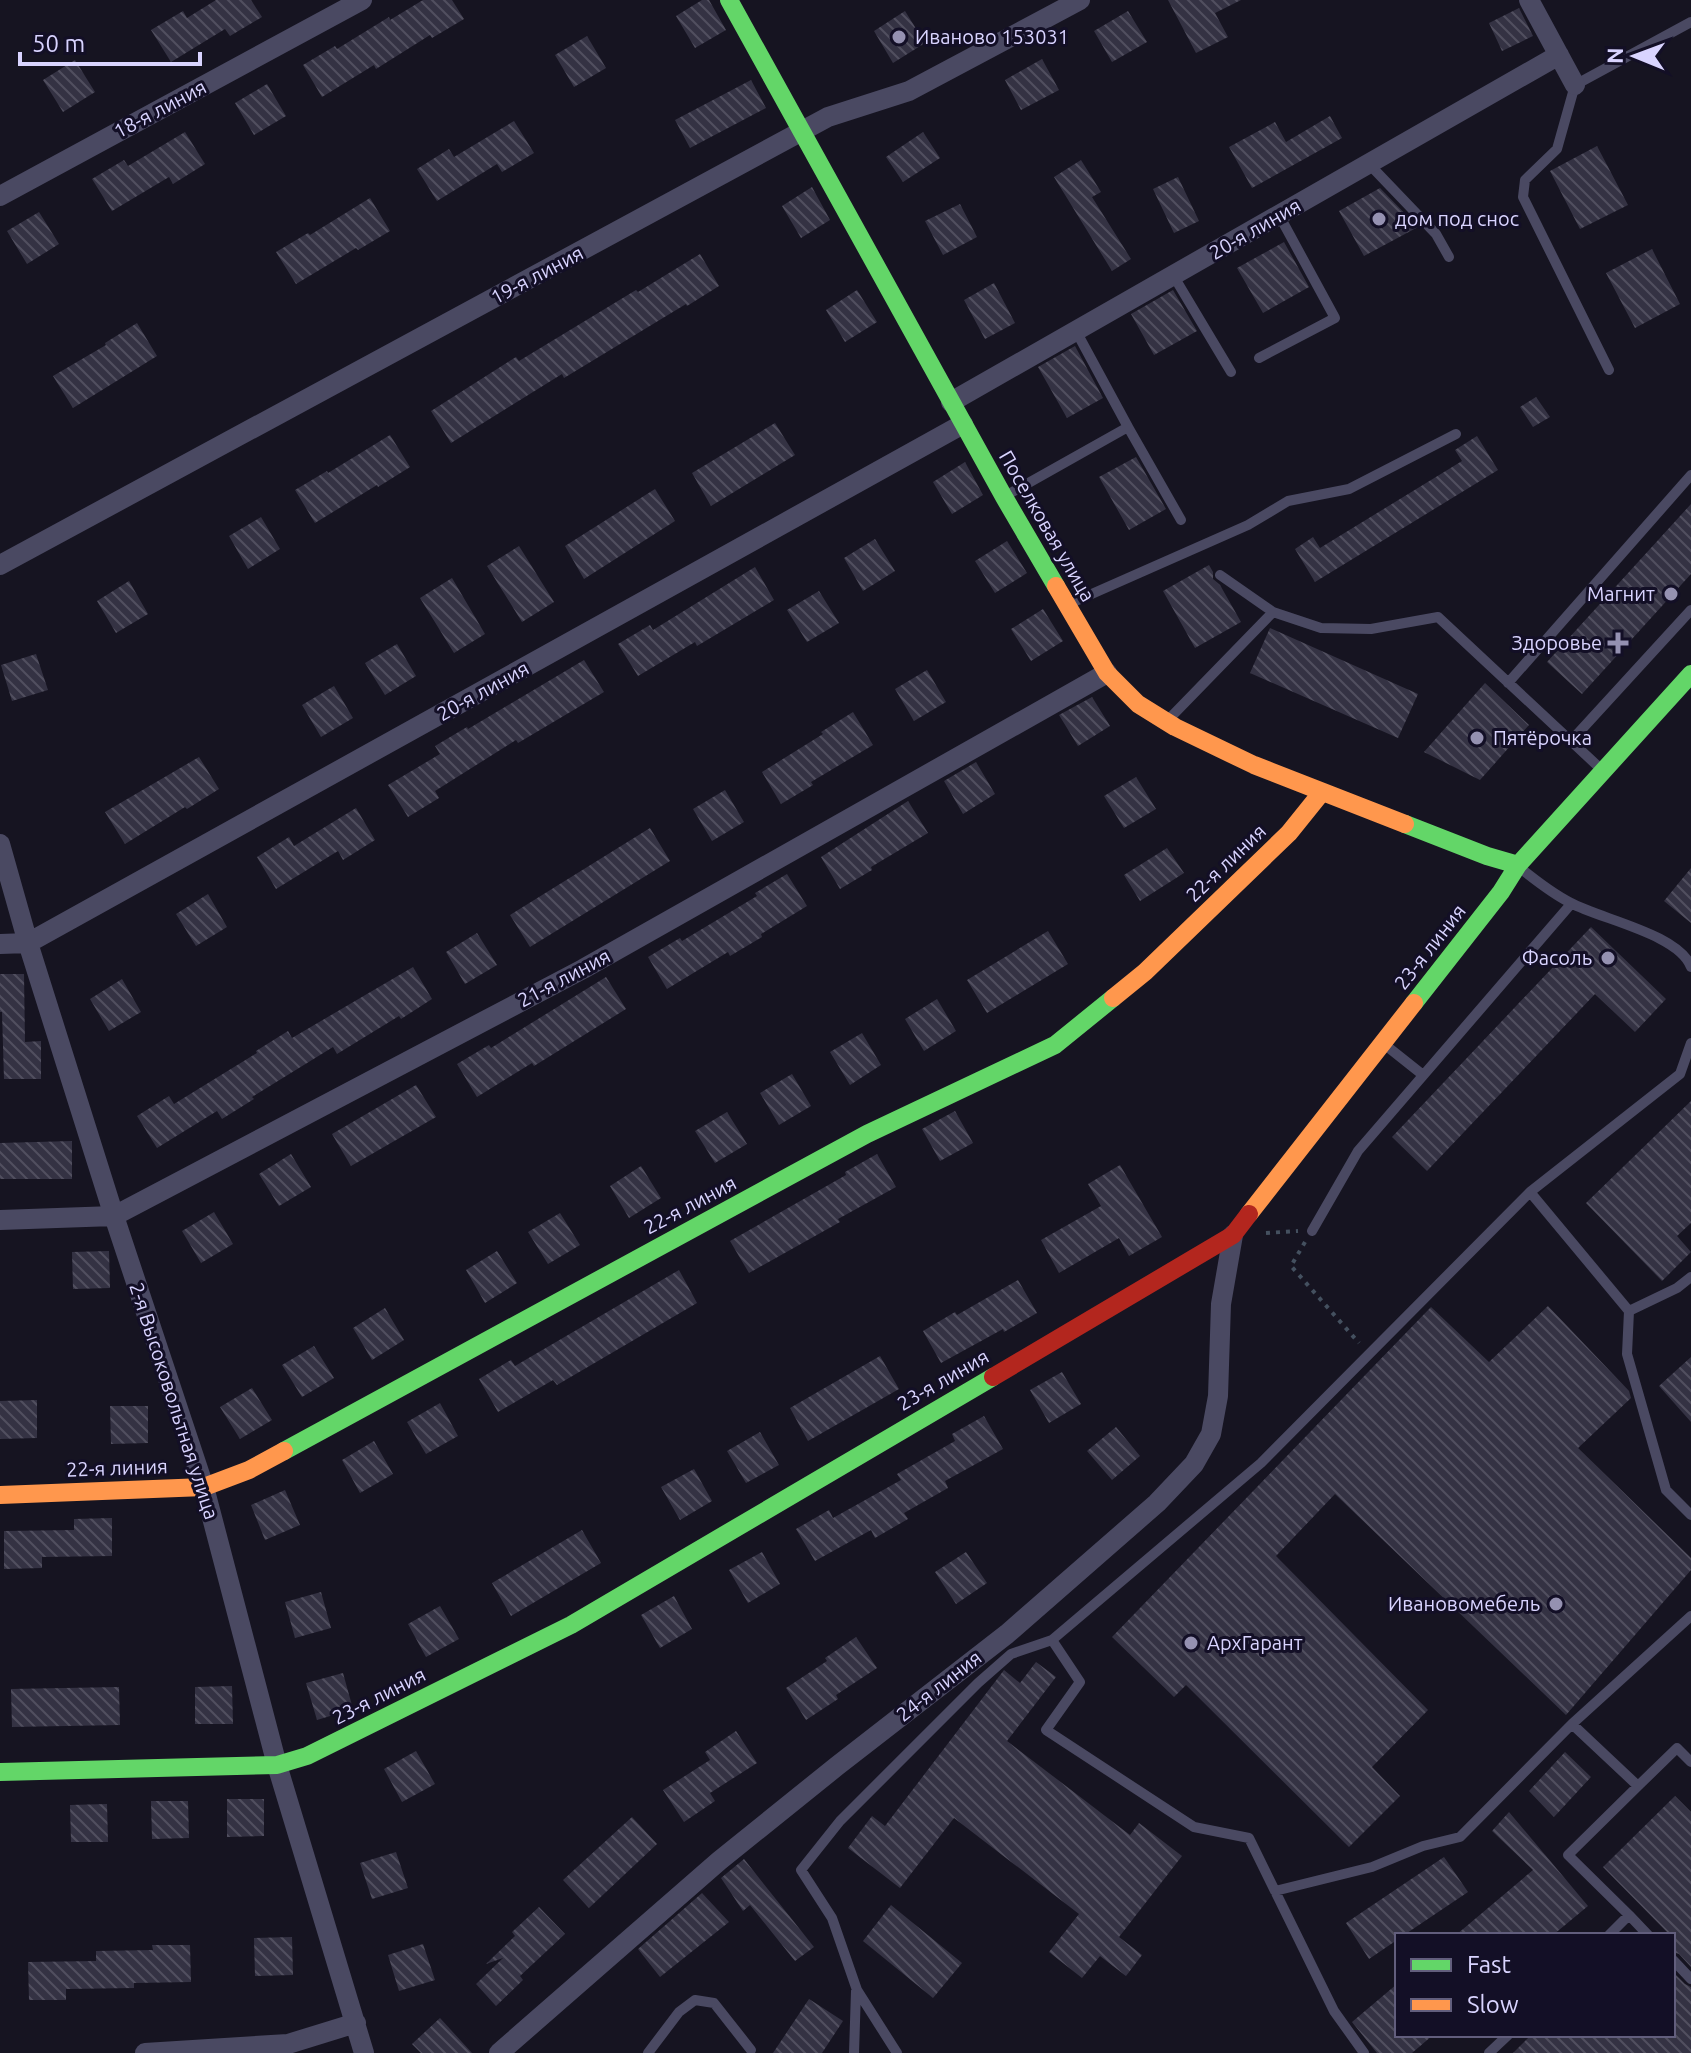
<svg xmlns="http://www.w3.org/2000/svg" width="1691" height="2053" viewBox="0 0 1691 2053" font-family="Ubuntu,sans-serif">
<style>
.building{fill:url(#building-back-hatch)}
.lines{fill:none;stroke-linecap:round;stroke-linejoin:round}
.path{stroke:#44505f;stroke-width:4;stroke-dasharray:4 6;stroke-linecap:butt}
.lane{stroke:#4a4962;stroke-width:10}
.street{stroke:#4a4962;stroke-width:20}
.fast{stroke:#63d668;stroke-width:18}
.slow{stroke:#ff974d;stroke-width:18}
.jam{stroke:#b3261e;stroke-width:18}
.poi-dot{fill:#9591b1;stroke:#130f26;stroke-width:3}
.labels{text-anchor:middle;stroke-width:6;stroke-linejoin:round;paint-order:stroke}
.poi-label{font-size:20px;fill:#d9d4ff;stroke:#130f26;text-anchor:start}
.street-label{font-size:20px;fill:#d9d4ff;stroke:#130f26}
</style>
<defs>
<pattern id="building-back-hatch" width="6" height="6" patternUnits="userSpaceOnUse" patternTransform="scale(2)"><rect width="6" height="6" fill="#343243"/><path d="M-1 5l2 2M0 0l6 6M5-1l2 2" fill="none" stroke="#514f5f"/></pattern>
</defs>
<rect width="100%" height="100%" fill="#161421"/>
<path class="building" d="M216 0H251L262 17 230 36 225 29 171 62 151 30 183 11 187 18Z
M423 0H452L464 19 432 38 430 35 376 69 374 65 322 97 303 65 335 46 337 49 389 17 390 20Z
M702 0H709L726 30 695 48 676 16Z
M1168 0H1241L1215 13 1228 37 1196 53Z
M1519 8 1533 36 1502 51 1489 23Z
M905 11 925 43 893 63 874 31Z
M1128 11 1147 42 1112 62 1094 31Z
M587 36 606 68 574 87 555 55Z
M1042 59 1059 90 1021 110 1005 80Z
M75 60 95 92 63 112 43 80Z
M751 80 766 108 690 148 675 120Z
M267 84 286 116 254 135 235 103Z
M1330 116 1342 138 1252 188 1229 147 1275 122 1286 142Z
M514 121 534 153 502 172 497 164 437 201 417 169 449 149 454 157Z
M185 132 205 164 173 184 169 177 112 211 92 179 124 160 128 166Z
M923 132 940 158 903 182 886 157Z
M1597 146 1628 205 1580 229 1550 171Z
M1081 160 1101 192 1092 197 1131 259 1112 271 1054 177Z
M1178 177 1199 221 1174 233 1153 189Z
M812 187 830 220 801 238 782 206Z
M1380 188 1418 227 1364 256 1339 211Z
M370 198 390 231 358 250 356 248 296 284 276 252 308 233 310 235Z
M960 204 977 237 943 255 925 221Z
M39 212 59 244 27 264 7 231Z
M1284 242 1309 287 1263 313 1237 268Z
M1652 249 1680 304 1635 328 1606 273Z
M700 254 719 286 687 306 686 304 564 378 562 374 451 443 431 411 516 357 519 361 636 290 638 292Z
M994 283 1015 323 985 339 964 300Z
M857 290 877 322 845 342 826 310Z
M1173 290 1197 331 1154 355 1131 314Z
M137 323 157 356 73 408 53 376 106 345 105 343Z
M1075 346 1103 398 1067 418 1038 367Z
M1536 397 1550 417 1533 427 1520 407Z
M775 423 795 455 711 506 692 473Z
M390 435 410 467 378 487 377 485 315 523 295 490 327 471 328 473Z
M1477 436 1498 470 1315 582 1295 549 1313 537 1320 548 1462 461 1455 450Z
M1136 457 1166 509 1129 530 1099 477Z
M965 462 983 495 952 514 933 482Z
M655 489 675 521 584 579 565 546Z
M1691 504V574L1582 694 1547 662Z
M261 517 280 549 248 569 229 536Z
M875 539 895 571 863 591 844 558Z
M1007 541 1027 573 995 593 975 561Z
M519 546 554 602 522 622 487 566Z
M1209 565 1213 572V579L1220 585 1241 622 1195 648 1163 591Z
M755 567 774 600 697 646 695 642 638 676 618 644 650 625 653 630Z
M452 578 485 634 454 653 420 598Z
M129 581 148 614 116 633 97 601Z
M819 591 839 623 807 642 787 610Z
M1043 609 1063 641 1031 661 1011 629Z
M1270 628 1418 694 1398 738 1250 673Z
M397 644 416 676 385 695 365 663Z
M36 654 48 690 12 701 1 665Z
M584 660 604 692 518 743 516 740 435 791 439 798 408 817 388 785 440 754 435 746 467 727 468 729Z
M927 670 946 702 914 721 895 689Z
M1485 683 1529 725 1480 780 1424 752Z
M334 686 353 718 321 737 302 705Z
M1092 697 1110 726 1078 746 1059 715Z
M853 712 873 745 811 782 813 785 781 804 762 772 823 734 821 732Z
M199 757 219 789 187 809 185 807 125 844 105 812Z
M976 762 995 794 963 814 944 781Z
M1136 777 1156 809 1124 828 1104 796Z
M725 790 744 822 712 841 693 809Z
M908 801 928 833 871 867 872 870 840 889 821 857Z
M356 808 375 840 343 860 338 851 276 889 257 857 289 837 294 846Z
M650 828 670 861 530 947 510 915Z
M1167 848 1184 873 1140 901 1124 875Z
M1691 868V923L1664 901Z
M787 874 807 906 761 934 762 937 730 956 728 952 667 989 648 957 680 938 682 941 757 896 755 893Z
M208 894 227 927 196 946 176 914Z
M1591 927 1666 999 1635 1032 1595 994 1427 1171 1392 1137Z
M1048 931 1068 964 987 1013 967 980Z
M477 933 497 965 465 984 446 952Z
M413 967 432 999 401 1019 399 1016 337 1054 333 1047 252 1097 254 1099 222 1119 217 1111 157 1148 137 1116 169 1096 174 1104 257 1053 256 1051 288 1031 292 1038Z
M0 974H24L25 1042 41 1041V1079H4L2 1012H0Z
M606 977 626 1009 534 1066 532 1063 477 1097 457 1064 489 1045 491 1048Z
M122 979 141 1012 109 1031 90 999Z
M937 999 956 1031 924 1051 905 1019Z
M862 1033 881 1065 850 1085 830 1052Z
M792 1074 811 1106 779 1125 760 1093Z
M416 1085 436 1117 351 1166 332 1134Z
M1691 1101V1223L1677 1236 1691 1252 1662 1281 1586 1203Z
M955 1111 973 1143 940 1161 922 1129Z
M727 1112 747 1144 715 1163 695 1131Z
M72 1141V1179H0V1143Z
M291 1154 311 1187 279 1206 259 1174Z
M877 1154 896 1187 838 1219 840 1222 749 1273 730 1241 846 1175 845 1172Z
M1120 1165 1162 1237 1129 1256 1119 1238 1059 1273 1041 1240 1101 1206 1088 1184Z
M641 1166 661 1198 629 1218 610 1186Z
M214 1212 233 1244 201 1263 182 1231Z
M560 1213 580 1245 548 1264 528 1232Z
M109 1251 110 1288 73 1289 72 1252Z
M497 1251 517 1283 485 1303 466 1270Z
M679 1270 697 1303 557 1385 553 1380 498 1412 479 1379 511 1360 515 1366Z
M1018 1280 1037 1313 1004 1332 1003 1329 941 1363 923 1331 955 1312 957 1315Z
M1548 1306 1629 1391 1631 1398 1578 1448 1691 1558V1570L1566 1715 1335 1494 1276 1556 1428 1710 1372 1767 1400 1796 1349 1847 1186 1685 1174 1697 1112 1637 1431 1307 1489 1362Z
M385 1308 404 1340 372 1360 353 1328Z
M314 1346 334 1378 302 1397 282 1365Z
M880 1356 899 1389 808 1441 790 1408Z
M1691 1357V1422L1659 1386Z
M1062 1372 1081 1404 1049 1423 1030 1390Z
M252 1388 272 1420 240 1439 220 1407Z
M37 1400V1438L0 1439V1401Z
M440 1403 458 1436 426 1454 407 1422Z
M110 1406H148V1443L111 1444Z
M984 1416 1003 1449 945 1481 948 1488 904 1513 908 1519 875 1538 871 1530 815 1561 796 1529 829 1510 833 1518 901 1480 897 1474 955 1441 952 1434Z
M1116 1427 1140 1456 1112 1480 1087 1451Z
M760 1432 779 1465 746 1483 727 1451Z
M374 1441 393 1474 360 1493 342 1460Z
M694 1469 712 1501 680 1520 661 1487Z
M285 1490 300 1525 265 1540 251 1505Z
M112 1518V1556L42 1557V1568L4 1569V1531L74 1530V1519Z
M582 1530 601 1563 511 1616 492 1583Z
M762 1552 780 1584 748 1603 729 1570Z
M966 1552 987 1583 956 1604 935 1572Z
M321 1592 331 1628 295 1638 285 1602Z
M674 1596 692 1629 660 1648 641 1615Z
M440 1606 459 1639 426 1657 408 1624Z
M856 1637 877 1668 836 1695 838 1699 806 1720 786 1688 827 1661 825 1658Z
M1036 1662 1056 1677 1007 1741 1130 1835 1139 1823 1182 1856 1119 1937 1142 1955 1126 1976 1100 1956 1082 1978 1049 1952 1079 1914 954 1818 900 1888 848 1848 872 1816 885 1826 1004 1670 1020 1683Z
M343 1673 353 1709 317 1720 306 1683Z
M232 1686 233 1724H195V1687Z
M119 1687 120 1725 12 1727 11 1689Z
M736 1731 757 1763 710 1793 715 1801 684 1822 663 1790 710 1760 705 1752Z
M416 1751 435 1784 402 1802 384 1769Z
M1565 1752 1591 1777 1554 1817 1529 1791Z
M1675 1796 1691 1812V1967L1679 1954 1673 1952V1935H1670L1603 1867Z
M227 1799H264V1836L227 1837Z
M151 1801H188L189 1838 152 1839Z
M107 1804 108 1842H71L70 1805Z
M1509 1812 1588 1906 1553 1935H1456L1533 1870 1492 1831Z
M632 1817 657 1844 589 1908 563 1880Z
M396 1852 408 1888 372 1899 360 1863Z
M1444 1857 1468 1892 1404 1935H1397V1940L1369 1959 1346 1923Z
M744 1859 814 1947 795 1961 750 1905 743 1911 721 1878Z
M702 1893 729 1922 660 1977 638 1949Z
M891 1905 962 1963 933 1998 863 1941Z
M539 1907 565 1934 520 1976 523 1980 496 2006 476 1984 503 1958 486 1964 515 1936 512 1932Z
M292 1937 293 1975 255 1976 254 1938Z
M423 1944 435 1980 399 1991 388 1955Z
M152 1945H190L191 1982 134 1983V1988L66 1989V2000H29L28 1962 96 1961V1951L153 1950Z
M1673 1972 1685 1984 1691 1987V2053H1513L1531 2035H1673Z
M1397 1984V2035H1433L1412 2053H1377L1352 2022Z
M809 1999 843 2021 822 2053H773Z
M440 2018 472 2053H421L412 2044Z"/>
<g class="lines">
<path class="path" d="M1266 1233 1298 1231
M1305 1242 1291 1266 1359 1343"/>
<path class="lane" d="M1369 164 1436 234 1449 257
M1173 275 1231 372
M1076 331 1128 427
M1259 358 1335 318 1279 215
M1609 370 1523 197 1525 180 1557 149 1575 85 1691 22
M1007 495 1128 427 1181 520
M1220 575 1273 612 1321 628 1371 629 1438 617 1602 770
M1069 604 1248 525 1288 501 1349 489 1456 434
M1508 683 1691 475
M1168 720 1273 612
M1571 741 1691 610
M1519 867C1535 880 1553 894 1571 903 1600 919 1679 934 1691 967
M1384 1044 1423 1075
M1530 1192 1680 1074 1691 1043
M1312 1231 1358 1151 1571 904
M1629 1311 1677 1288 1691 1277
M1052 1640 1080 1682 1046 1730 1194 1827 1249 1838 1334 2011 1364 2053
M1572 1724 1691 1616
M1638 1786 1677 1748 1691 1762
M1275 1891 1372 1867 1423 1846 1460 1837 1572 1724 1638 1786 1568 1855 1629 1915
M1609 1935 1629 1915 1648 1935
M1673 1960 1691 1979
M648 2053 679 2012 695 2000 714 2003 751 2050
M854 2053 856 1991
M897 2053 857 1990 832 1918 801 1870 840 1821 978 1683 1011 1654 1052 1640 1261 1463 1530 1192 1629 1311 1627 1354 1666 1490 1691 1515
M1489 2053 1508 2035"/>
<path class="street" d="M1529 0 1575 85
M0 196 362 0
M951 402 1559 55
M0 565 828 117 909 91 1080 0
M0 844 28 943 114 1216 204 1487 277 1765 364 2053
M0 944 28 943 963 424
M0 1220 114 1216 583 969 1107 673
M145 2053 288 2044 356 2023
M499 2053 719 1861 837 1766 1007 1634 1157 1503 1194 1464 1211 1434 1218 1396 1221 1304 1233 1235"/>
<path class="fast" d="M729 0 1004 497 1056 586
M1405 824 1487 856 1518 865
M1414 1003 1501 892 1518 865 1691 674
M284 1451 867 1134 1055 1045 1113 998
M0 1772 277 1765 307 1756 571 1625 993 1377"/>
<path class="slow" d="M1056 586 1107 673 1138 704 1175 727 1254 765 1405 824
M1113 998 1145 972 1289 833 1322 792
M1249 1214 1414 1003
M0 1495 204 1487 249 1470 284 1451"/>
<path class="jam" d="M993 1377 1233 1235 1249 1214"/>
</g>
<g class="poi-dot">
<circle cx="899" cy="37" r="8"/>
<circle cx="1379" cy="219" r="8"/>
<circle cx="1671" cy="594" r="8"/>
<path d="M1614 631h8v8h8v8h-8v8h-8v-8h-8v-8h8z"/>
<circle cx="1477" cy="738" r="8"/>
<circle cx="1608" cy="958" r="8"/>
<circle cx="1556" cy="1604" r="8"/>
<circle cx="1191" cy="1643" r="8"/>
</g>
<g class="labels">
<g class="poi-label">
<text x="915" y="44">Иваново 153031</text>
<text x="1395" y="226">дом под снос</text>
<text x="1655" y="601" text-anchor="end">Магнит</text>
<text x="1602" y="650" text-anchor="end">Здоровье</text>
<text x="1493" y="745">Пятёрочка</text>
<text x="1592" y="965" text-anchor="end">Фасоль</text>
<text x="1540" y="1611" text-anchor="end">Ивановомебель</text>
<text x="1207" y="1650">АрхГарант</text>
</g>
<g class="street-label">
<text transform="translate(160 109) rotate(-28)" y="7">18-я линия</text>
<text transform="translate(1255 229) rotate(-30)" y="7">20-я линия</text>
<text transform="translate(537 275) rotate(-28)" y="7">19-я линия</text>
<text transform="translate(1047 526) rotate(60)" y="7">Поселковая улица</text>
<text transform="translate(483 691) rotate(-29)" y="7">20-я линия</text>
<text transform="translate(1226 863) rotate(-44)" y="7">22-я линия</text>
<text transform="translate(1430 947) rotate(-52)" y="7">23-я линия</text>
<text transform="translate(564 978) rotate(-28)" y="7">21-я линия</text>
<text transform="translate(690 1205) rotate(-28)" y="7">22-я линия</text>
<text transform="translate(943 1380) rotate(-30)" y="7">23-я линия</text>
<text transform="translate(174 1401) rotate(72)" y="7">2-я Высоковольтная улица</text>
<text transform="translate(117 1468) rotate(-2)" y="7">22-я линия</text>
<text transform="translate(939 1686) rotate(-38)" y="7">24-я линия</text>
<text transform="translate(379 1696) rotate(-27)" y="7">23-я линия</text>
</g>
</g>
<rect x="1395" y="1933" width="280" height="104" fill="#130f26" stroke="#625e7d" stroke-width="2"/>
<rect x="1411" y="1959" width="40" height="12" fill="#63d668" stroke="#625e7d" stroke-width="2"/>
<text x="1467" y="1973" font-size="24" fill="#d9d4ff">Fast</text>
<rect x="1411" y="1999" width="40" height="12" fill="#ff974d" stroke="#625e7d" stroke-width="2"/>
<text x="1467" y="2013" font-size="24" fill="#d9d4ff">Slow</text>
<g transform="translate(1635 56) rotate(271)" stroke="#130f26" stroke-width="6" paint-order="stroke">
<path d="M0-6L14 30L0 20L-14 30Z" fill="#d9d4ff"/>
<text y="-12" font-size="22" font-weight="bold" text-anchor="middle" fill="#d9d4ff">N</text>
</g>
<path d="M20 52v12h180v-12" fill="none" stroke="#d9d4ff" stroke-width="4"/>
<text x="32" y="52" font-size="24" fill="#d9d4ff" stroke="#130f26" stroke-width="6" paint-order="stroke">50 m</text>
</svg>
